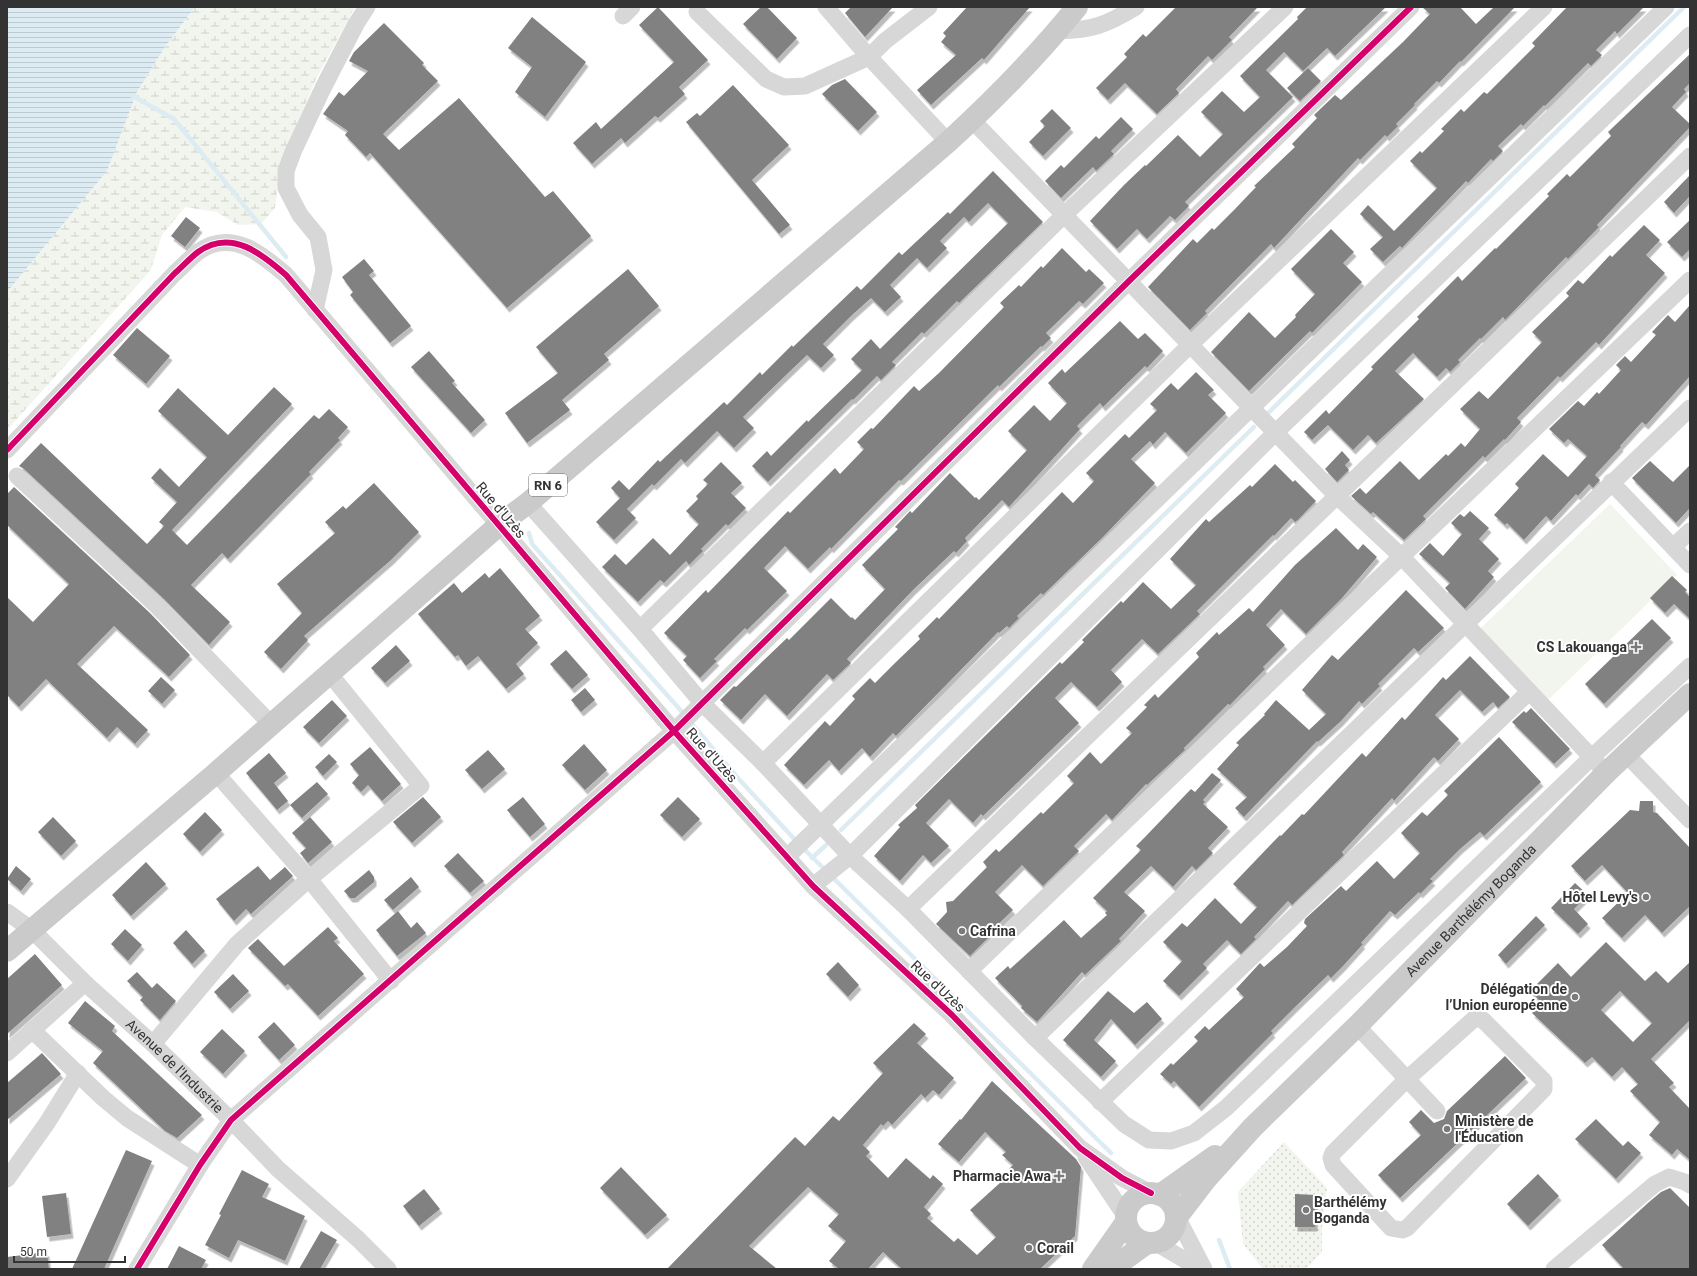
<svg xmlns="http://www.w3.org/2000/svg" width="1697" height="1276" viewBox="0 0 1697 1276" font-family="Roboto,sans-serif">
<style>
.green{fill:url(#green-dots)}
.wetland{fill:url(#wetland-marsh)}
.pitch{fill:#f1f5ed}
.water{fill:url(#water-rules)}
.lines{fill:none;stroke-linecap:round;stroke-linejoin:round}
.stream{stroke:#ddebf3;stroke-width:4.5}
.building{fill:#818181;fill-rule:evenodd;filter:url(#shadow)}
.minor{stroke:#d7d7d7;stroke-width:17}
.major{stroke:#cacaca;stroke-width:22}
.cycleway-casing{stroke:#fff;stroke-width:8}
.cycleway{stroke:#d6006c;stroke-width:6}
.poi-dot{fill:#7a7a7a;stroke:#fff;stroke-width:1.5}
.labels{text-anchor:middle;stroke-width:4;stroke-linejoin:round;paint-order:stroke}
.shield{fill:#fff;stroke:#707070;stroke-width:1}
.shield-label{font-size:13px;font-weight:bold;fill:#333}
.street-label{font-size:14px;fill:#333;stroke:#fff}
.poi-label{font-size:14px;font-weight:bold;fill:#333;stroke:#fff;text-anchor:end}
</style>
<defs>
<pattern id="green-dots" width="8" height="8" patternUnits="userSpaceOnUse"><rect width="8" height="8" fill="#f1f5ed"/><path d="M2 2h.1M6 6h.1" fill="none" stroke="#cfd2cc" stroke-width="1.8" stroke-linecap="round"/></pattern>
<pattern id="wetland-marsh" width="20" height="14" patternUnits="userSpaceOnUse"><rect width="20" height="14" fill="#f1f5ed"/><path d="M1 5h8M5 5V1M11 12h8M15 12V8" fill="none" stroke="#cfd2cc"/></pattern>
<pattern id="water-rules" width="6" height="5" patternUnits="userSpaceOnUse"><rect width="6" height="5" fill="#ddebf3"/><path d="M0 2.5h6" fill="none" stroke="#becad1"/></pattern>
<filter id="shadow"><feDropShadow dx="2.5" dy="4.5" stdDeviation="0" flood-color="#0004"/></filter>
</defs>
<rect width="100%" height="100%" fill="#fff"/>
<path class="green" d="M1284 1142 1327 1188 1322 1228V1252L1306 1269H1263L1243 1244 1238 1192Z"/>
<path class="wetland" d="M195 7H355L316 79 281 163 275 208 261 224 238 225 217 212 185 207 162 235 151 270 7 430V292L107 171 137 92 165 47Z"/>
<path class="pitch" d="M1610 504 1677 575 1547 701 1479 630Z"/>
<path class="water" d="M7 7H195L165 47 137 92 107 171 7 292Z"/>
<g class="lines">
<path class="stream" d="M131 95 174 119 286 257
M1268 413 1684 7
M529 533 532 544 676 705 737 777 797 842
M841 830 1254 427
M802 847 1111 1153
M812 858 826 845
M1219 1240 1230 1269"/>
</g>
<path class="building" d="M658 7 708 60 679 87 685 94 658 118 655 116 625 143 621 138 592 164 573 143 596 122 601 129 674 62 639 25Z
M761 7H767L797 38 777 59 743 24Z
M851 7H893L865 37 845 13Z
M967 7H1030L984 60 982 58 931 105 917 90 956 55 941 42 946 36 943 33Z
M1176 7H1258L1229 37 1232 40 1212 60 1208 56 1176 89 1179 93 1157 114 1125 83 1108 100 1096 88 1127 57 1124 54 1143 34 1146 37Z
M1307 7H1386L1335 56 1327 48 1303 71 1284 52 1266 70 1293 97 1185 202 1189 206 1175 220 1170 216 1147 239 1137 229 1117 249 1090 221 1124 185 1145 165 1146 166 1178 135 1200 157 1223 134 1201 112 1222 91 1244 112 1260 97 1240 76 1298 19 1297 17Z
M1422 7H1460L1476 24 1494 7H1515L1461 62 1460 61 1439 83 1437 81 1414 104 1415 105 1396 124 1398 126 1387 137 1385 135 1360 160 1358 158 1274 248 1271 244 1205 311 1207 313 1190 330 1148 287 1193 239 1197 243 1212 228 1214 230 1235 209 1256 187 1254 186 1295 147 1292 144 1317 118 1314 115 1335 95 1341 100 1403 42 1430 14Z
M1567 7H1644L1617 34 1615 31 1596 50 1602 55 1591 66 1588 63 1545 106 1544 105 1523 126 1521 124 1498 146 1503 151 1493 161 1491 159 1468 183 1466 181 1402 248 1400 246 1383 262 1370 249 1383 237 1360 214 1368 205 1394 231 1437 188 1410 161 1420 151 1422 153 1444 131 1441 129 1461 109 1464 112 1484 92 1487 94 1535 46 1532 43Z
M532 17 586 62 545 117 515 92 532 67 508 48Z
M384 23 424 63 422 65 438 81 383 134 399 150 459 98 545 197 553 191 591 236 507 308 370 153 366 157 345 135 348 131 323 114 339 92 344 96 368 71 349 61 354 52Z
M1690 54V83L1684 89 1686 92 1672 107 1690 124V127L1597 225 1599 227 1568 259 1566 257 1508 317 1505 320 1503 317 1481 339 1480 338 1458 360 1460 362 1450 372 1446 368 1437 377 1413 353 1395 371 1424 399 1376 443 1368 435 1353 450 1328 425 1312 440 1304 432 1326 410 1329 414 1373 369 1371 367 1419 319 1417 317 1458 276 1462 281 1495 248 1496 249 1549 196 1547 194 1567 174 1570 177 1611 136 1608 132Z
M1308 68 1321 81 1300 101 1287 88Z
M845 79 877 112 858 131 822 94 832 85Z
M733 85 789 145 752 180 790 225 779 234 686 122 697 113 700 116Z
M1052 109 1071 128 1043 156 1029 142 1045 126 1040 121Z
M1121 117 1133 129 1111 151 1114 154 1096 171 1093 167 1061 198 1045 181 1061 165 1064 168 1096 136 1099 139Z
M993 171 1043 222 959 303 957 301 924 334 922 332 892 362 896 365 881 380 877 376 853 400 852 399 768 482 752 466 767 451 771 456 807 420 808 422 862 370 851 359 871 339 880 349 1008 223 988 203 969 222 964 217 940 241 947 248 927 268 917 258 890 285 901 297 885 312 871 298 851 316 823 344 834 355 821 368 807 355 785 376 743 417 754 428 734 448 717 431 685 463 681 459 654 486 652 484 627 509 636 518 614 540 596 522 620 498 611 488 619 480 629 490 658 460 660 462 724 402 727 405 760 372 762 375 792 345 793 347 857 286 861 290 899 252 902 255 948 212 950 214Z
M1690 175V196L1674 213 1664 202Z
M186 217 200 228 185 247 171 236Z
M1690 220V249L1682 257 1667 242Z
M1644 225 1660 240 1646 255 1665 273 1599 345 1596 342 1560 378 1558 376 1517 418 1521 422 1505 440 1504 439 1485 458 1483 456 1423 516 1426 519 1404 540 1373 512 1371 514 1351 496 1360 488 1366 494 1400 461 1419 480 1446 454 1448 456 1461 443 1465 447 1480 429 1460 409 1479 391 1488 399 1542 342 1532 332 1569 296 1566 293 1578 280 1583 284 1610 255 1612 257Z
M1331 229 1354 252 1343 263 1362 282 1312 333 1310 331 1249 391 1211 352 1249 312 1275 338 1296 317 1295 315 1315 294 1291 269Z
M1062 248 1086 272 1089 269 1104 283 1083 304 1079 301 1046 333 1051 338 1042 347 1041 346 999 387 998 385 901 481 899 480 831 549 830 547 808 569 785 546 764 568 787 591 747 630 745 628 714 659 717 661 700 678 683 660 687 656 664 633 706 590 708 593 788 511 790 513 835 468 840 474 864 449 857 442 871 428 873 429 914 386 919 391 939 373 1004 307 1000 303 1019 285 1021 287 1041 266 1043 268Z
M364 259 374 271 369 275 411 326 390 343 350 295 353 292 342 277Z
M628 269 659 306 604 354 609 360 562 400 570 410 527 443 505 413 558 373 536 347Z
M1690 305V376L1646 425 1642 422 1620 446 1621 447 1595 475 1600 480 1593 488 1589 484 1578 496 1576 494 1551 521 1546 516 1524 540 1507 523 1505 525 1494 515 1519 488 1515 484 1543 454 1568 477 1587 456 1568 439 1564 443 1549 429 1578 401 1584 406 1597 392 1599 394 1621 370 1616 365 1625 356 1631 362 1656 335 1652 332 1668 315 1675 322Z
M1120 321 1138 339 1145 333 1163 351 1147 368 1145 366 1103 407 1100 403 1077 426 1080 429 1009 507 1002 500 965 538 967 541 956 553 954 551 913 590 847 659 851 663 833 680 827 674 787 716 765 694 741 720 720 700 734 686 736 687 787 638 789 640 831 598 851 618 852 617 855 620 885 589 862 565 898 529 895 527 910 511 912 513 950 473 975 498 976 497 979 500 1027 450 1008 431 1034 405 1050 421 1067 403 1048 383 1062 369 1065 373Z
M137 328 170 356 146 384 113 355Z
M429 351 455 381 452 383 485 420 471 433 411 367Z
M1196 372 1214 390 1208 395 1226 413 1186 453 1165 432 1153 445 1150 441 1131 459 1155 483 1103 537 1043 595 1041 593 1017 616 1019 618 1009 628 1007 626 999 633 998 632 896 736 893 733 870 757 862 748 839 771 829 760 804 785 784 765 825 721 830 726 855 699 852 696 870 678 875 683 896 662 920 639 918 636 937 617 939 619 1062 492 1073 503 1094 481 1086 473 1125 434 1129 438 1157 410 1150 404 1171 383 1178 390Z
M274 387 292 404 172 530 187 545 314 415 319 419 329 409 348 427 338 438 340 440 309 472 311 474 228 559 222 553 191 585 230 622 209 645 164 599 24 469 19 466 41 443 147 544 164 526 159 522 177 502 151 478 160 468 179 487 207 457 158 411 178 388 228 435Z
M1342 451 1350 460 1345 465 1349 470 1337 482 1325 469Z
M1650 461 1673 482 1690 465V508L1676 523 1632 478Z
M721 462 742 483 731 493 746 508 728 526 726 524 701 549 703 551 689 565 686 561 664 583 660 580 638 602 602 567 615 554 626 565 653 538 670 555 699 524 686 511 698 499 696 496 708 484 703 480Z
M1275 464 1293 482 1295 480 1316 501 1298 520 1295 522 1291 518 1274 536 1273 535 1197 611 1200 614 1158 654 1142 639 1111 670 1122 682 1097 707 1071 682 1055 698 1079 723 983 816 981 814 973 823 949 799 926 823 949 846 931 863 923 855 900 881 874 856 900 827 898 825 917 808 915 805 1060 662 1062 664 1084 642 1082 640 1121 601 1123 603 1143 582 1171 609 1196 585 1170 559 1206 519 1209 522 1250 485 1252 487Z
M374 483 419 532 391 560 304 636 308 640 281 669 264 652 302 613 277 584 335 533 325 522 343 506 346 509Z
M14 487 150 613 190 655 169 677 114 626 77 664 148 730 135 744 117 727 107 738 46 679 19 707 7 695V597L33 622 69 584 7 525V494Z
M1470 511 1489 528 1479 539 1499 559 1488 571 1494 577 1465 609 1445 588 1450 583 1419 554 1430 543 1443 556 1462 534 1451 523 1460 514 1464 517Z
M1336 528 1358 550 1363 544 1377 557 1342 598 1306 634 1281 609 1266 625 1285 645 1263 667 1265 669 1230 705 1228 704 1184 748 1185 750 1147 785 1146 784 1112 820 1106 814 1074 846 1079 851 1043 886 1022 865 995 892 1013 910 988 934 990 936 970 956 936 924 947 912 946 902 953 901 987 867 983 862 996 849 999 852 1041 812 1043 814 1074 783 1067 776 1090 752 1101 764 1132 733 1126 728 1147 707 1144 705 1155 694 1158 698 1199 657 1196 653 1217 632 1219 635 1249 608 1253 612 1295 565Z
M500 568 540 616 525 629 538 643 516 664 524 674 506 689 478 656 466 666 458 655 455 657 418 614 454 583 462 593 485 573 489 578Z
M1672 576 1687 590 1685 592 1690 597V619L1674 604 1665 613 1650 598Z
M1406 590 1444 628 1418 652 1414 648 1378 684 1380 686 1362 704 1359 701 1341 721 1318 742 1317 741 1244 817 1235 808 1247 797 1217 769 1239 745 1236 743 1265 715 1264 714 1276 700 1309 730 1326 714 1302 690 1332 655 1338 660Z
M1652 619 1671 638 1604 704 1585 684Z
M396 645 410 661 385 683 371 668Z
M566 650 588 675 572 689 550 664Z
M1470 656 1510 697 1498 708 1493 702 1482 712 1460 690 1435 715 1459 739 1438 761 1434 757 1394 801 1392 798 1342 852 1344 855 1292 905 1288 901 1254 937 1256 939 1241 954 1227 940 1203 964 1207 968 1179 996 1163 981 1182 961 1163 942 1182 923 1187 927 1215 898 1241 924 1257 907 1233 884 1280 835 1281 836 1302 814 1304 815 1362 753 1366 757 1402 717 1405 720 1443 677 1446 680Z
M161 677 175 690 162 704 148 691Z
M585 688 595 700 581 712 571 700Z
M332 700 347 716 319 743 303 727Z
M1531 708 1570 749 1554 764 1512 722 1524 711 1526 713Z
M1499 737 1541 782 1484 836 1480 832 1460 849 1430 879 1433 881 1420 894 1419 892 1395 915 1390 911 1361 943 1363 944 1343 966 1331 978 1328 975 1294 1008 1271 1031 1273 1033 1199 1107 1174 1081 1171 1084 1160 1074 1171 1063 1173 1065 1198 1041 1194 1037 1205 1026 1209 1030 1244 997 1236 989 1260 963 1264 967 1287 947 1307 926 1304 923 1305 919 1341 886 1346 891 1377 861 1394 879 1420 853 1401 833 1422 812 1427 816 1448 795 1444 791Z
M584 744 607 770 585 790 562 765Z
M370 747 401 784 382 801 368 785 361 792 352 783 359 775 350 764Z
M488 750 505 769 482 789 465 770Z
M269 753 286 773 274 783 288 801 277 810 246 773Z
M329 754 337 762 323 776 315 767Z
M1212 773 1221 780 1203 800 1205 802 1203 804 1228 827 1208 848 1213 853 1196 870 1192 866 1173 887 1151 866 1124 892 1145 911 1119 939 1121 941 1085 975 1082 972 1037 1022 1021 1008 1022 1006 995 978 1008 966 1010 969 1064 920 1081 938 1107 915 1105 913 1107 911 1093 898 1141 850 1136 846 1146 836 1191 789 1195 792Z
M317 782 328 794 302 818 290 805Z
M423 797 441 817 412 843 393 822Z
M523 797 545 824 530 837 507 810Z
M678 797 700 819 682 837 660 815Z
M1640 801H1653V812L1657 813 1690 848V906L1662 933 1645 915 1622 938 1602 918 1628 893 1602 865 1585 881 1571 866 1630 810 1639 811Z
M205 812 222 830 200 852 183 834Z
M53 817 76 841 61 856 38 832Z
M310 817 332 842 308 863 300 853 306 848 292 833Z
M458 853 484 881 470 893 444 866Z
M146 862 166 884 131 916 112 895Z
M16 866 31 879 21 891 7 879Z
M258 866 270 880 285 867 293 876 251 914 246 909 234 921 216 899Z
M369 870 374 877V882L355 898H350L344 891Z
M411 877 419 887 393 910 384 900Z
M1575 883 1588 895 1574 909 1588 924 1578 934 1551 908Z
M398 911 411 928 417 922 426 933 397 956 376 930Z
M1536 916 1545 925 1506 964 1498 955Z
M328 927 338 938 334 941 364 974 318 1016 288 984 285 986 248 948 258 939 284 966Z
M125 929 142 945 128 961 111 944Z
M186 930 205 951 192 964 173 943Z
M1606 942 1645 981 1656 971 1668 983 1690 962V1020L1651 1059 1674 1083 1669 1087 1690 1109V1160L1677 1149 1672 1155 1649 1135 1660 1122 1630 1091 1638 1084 1622 1067 1612 1077 1592 1057 1585 1063 1532 1013 1542 1003 1530 991 1558 963 1571 977ZM1620 991 1652 1023 1633 1042 1601 1010Z
M35 954 62 985 7 1034V979Z
M838 962 859 985 848 997 826 974Z
M137 972 152 988 157 983 176 1001 160 1020 140 1000 143 997 127 981Z
M233 974 249 991 230 1009 214 992Z
M1108 991 1134 1013 1147 1002 1162 1019 1135 1045 1111 1019 1094 1040 1116 1061 1101 1077 1063 1040Z
M85 1001 115 1026 112 1031 202 1115 177 1138 165 1131 93 1063 103 1051 68 1023Z
M274 1022 295 1045 279 1060 258 1037Z
M914 1023 926 1034 917 1043 954 1078 939 1095 933 1090 925 1098 921 1094 892 1125 888 1121 883 1126 881 1124 863 1145 870 1152 866 1156 888 1178 906 1158 930 1179 933 1175 943 1184 924 1207 931 1214 927 1218 954 1242 958 1238 977 1255 996 1237 970 1210 1012 1172 1009 1169 1013 1165 1002 1155 1006 1152 985 1132 959 1162 938 1144 960 1119 961 1120 992 1081 1076 1159 1081 1167 1075 1236 1040 1269H902L883 1252 868 1269H839L829 1261 846 1241 828 1226 839 1214 808 1187 749 1246 777 1269H667L795 1137 805 1146 833 1116 839 1121 883 1073 873 1063Z
M222 1029 245 1051 223 1074 200 1052Z
M42 1053 61 1074 7 1120V1083Z
M1505 1056 1526 1078 1400 1198 1378 1175 1421 1135 1409 1122 1421 1110 1434 1123 1444 1119 1447 1111Z
M1596 1119 1623 1146 1628 1141 1641 1153 1616 1179 1575 1139Z
M126 1150 152 1161 104 1269H72Z
M621 1167 667 1215 645 1235 600 1188Z
M242 1170 269 1184 262 1197 305 1216 285 1261 238 1240 229 1258 205 1245 221 1215 219 1214Z
M1538 1174 1559 1196 1528 1226 1507 1204Z
M1670 1188 1690 1208V1269H1624L1602 1245 1649 1202 1661 1192Z
M424 1189 440 1209 419 1226 403 1206Z
M66 1193 71 1234 47 1237 42 1196Z
M1295 1194 1316 1195 1315 1227H1295Z
M321 1231 337 1240 320 1269H299Z
M179 1246 206 1260 201 1269H167Z
M47 1252 49 1269H7V1257Z"/>
<g class="lines">
<g class="minor">
<path d="M826 7 869 57 948 142"/>
<path d="M697 12 766 79 784 87 805 86 869 57 885 41 929 7"/>
<path d="M623 16 632 7"/>
<path d="M1058 31C1093 30 1106 25 1136 7"/>
<path d="M972 120 1337 496 1401 556 1599 765"/>
<path d="M315 310 324 270 318 237 300 215 286 188V171L293 152 323 88 356 24 367 7"/>
<path d="M7 450 175 273C183 266 190 258 198 252 231 228 262 254 286 275L674 731 813 886 952 1015 1080 1148 1122 1178 1151 1193"/>
<path d="M17 476 157 606 271 724"/>
<path d="M1611 482 1690 565"/>
<path d="M528 503 640 629 703 704 763 763 850 856 908 909 1035 1038 1124 1124 1149 1140 1171 1141 1194 1133 1226 1108 1592 757 1690 666"/>
<path d="M1673 547 1690 531"/>
<path d="M640 629 1064 215 1285 7"/>
<path d="M1626 754 1690 820"/>
<path d="M763 763 1190 345 1544 7"/>
<path d="M216 773 309 879 391 981"/>
<path d="M788 856 1666 7"/>
<path d="M813 886 850 856 1276 432 1690 35"/>
<path d="M908 909 1690 156"/>
<path id="s1" d="M7 912 32 930 85 983 153 1044 231 1120 278 1169 358 1239 388 1269"/>
<path d="M969 971 1690 280"/>
<path d="M1475 1018 1483 1020 1544 1081V1089L1407 1228 1402 1230 1391 1228 1333 1165 1331 1158 1333 1153 1407 1079Z"/>
<path d="M1357 1026 1437 1111"/>
<path d="M32 1030 103 1098 127 1118 200 1165"/>
<path d="M1035 1038 1690 408"/>
<path d="M153 1044 237 944 309 879 421 786 329 673"/>
<path d="M7 1053 85 983"/>
<path d="M1100 1102 1529 692"/>
<path d="M1086 1157 1126 1217"/>
<path d="M7 1179 47 1123 78 1073"/>
<path d="M1177 1217 1204 1269"/>
<path d="M1156 1243 1185 1260 1196 1269"/>
<path d="M137 1269 200 1165 231 1120 674 731 1129 281 1411 7"/>
<path d="M1554 1269 1655 1184 1669 1177 1685 1182 1690 1185"/>
</g>
<g class="major">
<path d="M7 951 216 773 499 525 528 503 948 142C994 100 1038 55 1077 7"/>
<circle cx="1151" cy="1218" r="25"/>
<path d="M1160 1195 1215 1156"/>
<path id="s2" d="M1177 1217 1206 1179 1253 1127 1357 1026 1607 772 1690 694"/>
<path d="M1093 1269 1126 1222"/>
<path d="M1111 1269 1147 1243"/>
</g>
<defs>
<path id="cycleway" d="M7 450 175 273C183 266 190 258 198 252 231 228 262 254 286 275L674 731 813 886 952 1015 1080 1148 1122 1178 1151 1193
M137 1269 200 1165 231 1120 674 731 1129 281 1411 7"/>
</defs>
<use href="#cycleway" class="cycleway-casing"/>
<use href="#cycleway" class="cycleway"/>
</g>
<g class="poi-dot">
<path d="M1634 641h4v4h4v4h-4v4h-4v-4h-4v-4h4z"/>
<circle cx="1646" cy="897" r="4"/>
<circle cx="962" cy="931" r="4"/>
<circle cx="1575" cy="997" r="4"/>
<circle cx="1447" cy="1129" r="4"/>
<path d="M1057 1170h4v4h4v4h-4v4h-4v-4h-4v-4h4z"/>
<circle cx="1306" cy="1210" r="4"/>
<circle cx="1029" cy="1248" r="4"/>
</g>
<g class="labels">
<rect class="shield" x="529" y="474" width="38" height="22" rx="3"/>
<g class="shield-label">
<text x="548" y="490">RN 6</text>
</g>
<g class="street-label">
<text transform="translate(501 510) rotate(50)" y="5">Rue d'Uzès</text>
<text transform="translate(712 755) rotate(48)" y="5">Rue d'Uzès</text>
<text dy="5" stroke="none"><textPath href="#s2" startOffset="425">Avenue Barthélémy Boganda</textPath></text>
<text transform="translate(938 986) rotate(43)" y="5">Rue d'Uzès</text>
<text dy="5" stroke="none"><textPath href="#s1" startOffset="228">Avenue de l'Industrie</textPath></text>
</g>
<g class="poi-label">
<text x="1627" y="652">CS Lakouanga</text>
<text x="1638" y="902">Hôtel Levy's</text>
<text x="970" y="936" text-anchor="start">Cafrina</text>
<text x="1567" y="994">Délégation de<tspan x="1567" dy="16">l’Union européenne</tspan></text>
<text x="1455" y="1126" text-anchor="start">Ministère de<tspan x="1455" dy="16">l'Éducation</tspan></text>
<text x="1051" y="1181">Pharmacie Awa</text>
<text x="1314" y="1207" text-anchor="start">Barthélémy<tspan x="1314" dy="16">Boganda</tspan></text>
<text x="1037" y="1253" text-anchor="start">Corail</text>
</g>
</g>
<rect width="1697" height="1276" fill="none" stroke="#333333" stroke-width="16"/>
<path d="M14 1256v6h111v-6" fill="none" stroke="#333333" stroke-width="2"/>
<text x="20" y="1256" font-size="12" fill="#333333" stroke="#ffffff" stroke-width="3" paint-order="stroke">50 m</text>
</svg>
